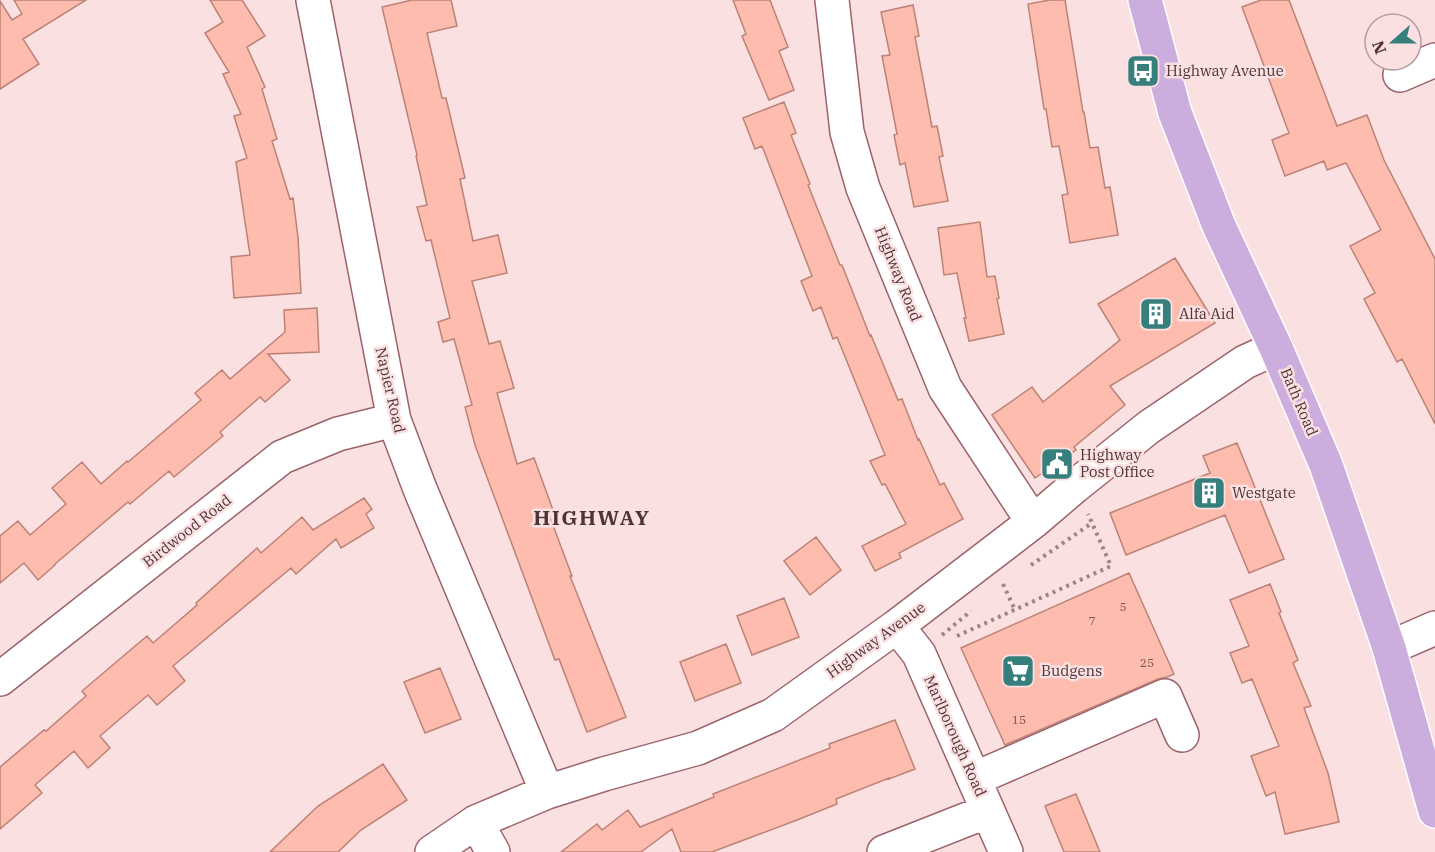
<svg xmlns="http://www.w3.org/2000/svg" width="1435" height="852" viewBox="0 0 1435 852" font-family="'IBM Plex Serif',serif">
<style>
.building{fill:#febcae;stroke:#bc8276;stroke-width:1.5}
.lines{fill:none;stroke-linecap:round;stroke-linejoin:round}
.minor-casing{stroke:#9c636a;stroke-width:36}
.major-casing{stroke:#fff;stroke-width:36}
.path{stroke:#9e8486;stroke-width:4;stroke-dasharray:3 4.5;stroke-linecap:butt}
.minor{stroke:#fff;stroke-width:33}
.major{stroke:#cbadde;stroke-width:33}
.labels{text-anchor:middle;stroke-width:5;stroke-linejoin:round;paint-order:stroke}
.number-label{font-size:12px;fill:#7a5655}
.poi-label{font-size:15px;fill:#4e3437;stroke:#fbe0e2;text-anchor:start}
.street-label{font-size:15px;fill:#4e3437;stroke:#fbe0e2}
.district-label{font-size:21px;font-weight:bold;letter-spacing:1.5px;fill:#4e3437;stroke:#fbe0e2}
</style>
<rect width="100%" height="100%" fill="#fbe0e2"/>
<path class="building" d="M14 0H86L23 39 39 64 0 89V1L12 20 22 14Z
M210 0H242L265 36 247 47 265 87 262 89 277 139 272 141 290 199 293 198 298 237 301 293 234 298 231 257 250 255 236 162 247 158 234 116 241 114 223 74 229 72 205 33 223 22Z
M412 0H451L457 26 427 33 442 98H446L465 178 460 179 473 241 498 235 507 273 472 281 489 344 500 341 514 388 497 393 517 464 534 458 553 510 548 512 572 576H570L626 717 587 732 559 659 555 660 475 445 465 407 472 405 454 339 443 342 438 322 450 318 431 240 426 241 417 207 427 205 416 156 417 155 382 7Z
M733 0H770L788 47 779 51 794 90 769 100 742 36 746 34Z
M1050 0H1065L1083 112H1084L1090 148 1098 147 1105 188 1110 187 1118 235 1070 243 1062 195 1068 194 1059 146 1052 147 1046 109H1044L1028 4Z
M1261 0H1289L1337 126 1367 115 1384 160 1435 259V424L1402 359 1397 362 1364 299 1375 293 1350 246 1381 230 1346 163 1327 170 1324 161 1285 176 1272 140 1289 133 1242 7Z
M913 5 919 36 915 37 932 127 937 126 943 156 939 157 948 201 914 207 905 163 900 165 894 135 897 134 882 56 890 55 881 12Z
M784 102 796 133 791 135 810 184 808 185 840 265H842L870 336 871 335 898 400 902 399 918 440 919 439 940 485 944 483 963 519 899 553 901 558 875 571 862 546 906 524 885 484 882 485 870 461 885 455 837 337 833 339 821 307 813 311 801 281 812 276 762 146 755 149 743 118Z
M980 222 987 277 995 276 999 298 997 299 1004 334 969 341 964 318H966L957 273 944 275 938 228Z
M1175 258 1215 323 1110 386 1125 405 1074 447 1076 450 1035 478 992 415 1032 387 1043 402 1120 340 1098 304Z
M317 308 319 352 268 354 290 380 265 402 260 397 220 432 223 436 174 477 169 471 130 504 128 502 55 564V565L38 580 24 563 0 583V536L18 521 30 535 66 504 52 488 82 462 101 484 127 461 128 462 201 400 195 393 222 370 230 379 285 332 284 310Z
M1237 443 1284 559 1249 573 1225 515 1126 555 1110 513 1210 473 1203 456Z
M364 498 372 509 366 514 374 528 341 548 336 539 296 574 291 568 173 666 185 681 157 705 148 695 100 736 110 748 88 768 74 751 35 785 42 793 0 829V767L44 730 46 731 86 696 82 691 147 636 153 643 197 605 196 603 257 548 261 553 302 517 313 530Z
M816 537 841 570 810 595 784 561Z
M1129 573 1174 674 1167 677 1158 679 1005 745 961 648Z
M1270 584 1281 612 1279 613 1298 660 1293 663 1311 706 1304 708 1328 773 1339 822 1285 834 1275 792 1266 796 1251 756 1279 746 1252 679 1242 683 1230 653 1249 646 1230 600Z
M784 598 799 637 752 655 737 616Z
M726 644 741 683 695 701 680 662Z
M440 668 461 719 425 733 404 682Z
M895 720 915 769 889 779V778L836 799 837 804 797 820 712 852H681L672 829 641 852H561L597 824 602 830 628 810 640 827 714 797 713 794 830 748 829 744Z
M383 764 407 800 361 830 338 852H270L318 806Z
M1076 794 1100 852H1064L1045 806Z"/>
<g class="lines">
<defs>
<path id="minor" d="M313 0 394 420 420 489 547 792
M832 0 847 132 863 188 945 388 1033 522
M1400 75 1435 60
M897 626 919 654 1006 852
M1389 648 1435 628
M0 679 282 457 338 434 394 420
M974 779 1165 696 1182 735
M476 822 493 852
M432 852 476 822 547 792 604 774 698 748 773 715 897 626 1033 522 1074 487 1149 427 1245 362 1276 348
M884 852 988 811"/>
<path id="major" d="M1145 0 1175 113 1219 226 1276 348 1326 465 1389 648 1435 811"/>
</defs>
<use href="#minor" class="minor-casing"/>
<use href="#major" class="major-casing"/>
<path class="path" d="M1031 565 1092 523
M1003 584 1015 610
M942 635 971 611
M957 636 1111 566 1088 514"/>
<use href="#minor" class="minor"/>
<use href="#major" class="major"/>
</g>
<defs>
<symbol id="bus-square" viewBox="-11 -11 22 22"><rect x="-9" y="-9" width="18" height="18" rx="4" fill="#377f7c" stroke="#fbe0e2"/><path d="M-5-6H5V4H4V6H2V4H-2V6H-4V4H-5ZM-3.5-4V0h7V-4ZM-3.5 1.2v1.5H-2V1.2ZM2 1.2v1.5H3.5V1.2Z" fill="#fff"/></symbol>
<symbol id="building-square" viewBox="-11 -11 22 22"><rect x="-9" y="-9" width="18" height="18" rx="4" fill="#377f7c" stroke="#fbe0e2"/><path d="M-4-6H4V6H1V3H-1V6H-4ZM-2.5-4.3h1.7v1.8h-1.7ZM.8-4.3h1.7v1.8H.8ZM-2.5-1h1.7V.8h-1.7ZM.8-1h1.7V.8H.8Z" fill="#fff"/></symbol>
<symbol id="civic-square" viewBox="-11 -11 22 22"><rect x="-9" y="-9" width="18" height="18" rx="4" fill="#377f7c" stroke="#fbe0e2"/><path d="M-.6-6.5H3V-4.5H.6V-3L4-1V1h2V6H-6V1h2V-1L-.6-3ZM-1.2 2.5V6h2.4V2.5Z" fill="#fff"/></symbol>
<symbol id="supermarket-square" viewBox="-11 -11 22 22"><rect x="-9" y="-9" width="18" height="18" rx="4" fill="#377f7c" stroke="#fbe0e2"/><path d="M-6-5.5h2.5l.6 2H6L4.5 2H-2.5L-4.4-4H-6ZM-1.5 3.2a1.3 1.3 0 1 0 .1 0ZM3 3.2a1.3 1.3 0 1 0 .1 0Z" fill="#fff"/></symbol>
</defs>
<g fill-rule="evenodd">
<use href="#bus-square" x="1124" y="52" width="38" height="38"/>
<use href="#building-square" x="1137" y="295" width="38" height="38"/>
<use href="#civic-square" x="1038" y="445" width="38" height="38"/>
<use href="#building-square" x="1190" y="474" width="38" height="38"/>
<use href="#supermarket-square" x="999" y="652" width="38" height="38"/>
</g>
<g class="labels">
<g class="number-label">
<text x="1123" y="611">5</text>
<text x="1092" y="625">7</text>
<text x="1147" y="667">25</text>
<text x="1019" y="724">15</text>
</g>
<g class="poi-label">
<text x="1166" y="76">Highway Avenue</text>
<text x="1179" y="319">Alfa Aid</text>
<text x="1080" y="460">Highway<tspan x="1080" dy="17">Post Office</tspan></text>
<text x="1232" y="498">Westgate</text>
<text x="1041" y="676">Budgens</text>
</g>
<g class="street-label">
<text transform="translate(898 274) rotate(68)" y="5">Highway Road</text>
<text transform="translate(390 390) rotate(77)" y="5">Napier Road</text>
<text transform="translate(1299 402) rotate(67)" y="5">Bath Road</text>
<text transform="translate(187 531) rotate(-38)" y="5">Birdwood Road</text>
<text transform="translate(876 640) rotate(-36)" y="5">Highway Avenue</text>
<text transform="translate(955 736) rotate(66)" y="5">Marlborough Road</text>
</g>
<g class="district-label">
<text x="592" y="525">HIGHWAY</text>
</g>
</g>
<g transform="translate(1393 42) rotate(249)"><circle r="28" fill="#fbe0e2" stroke="#b69b9e" stroke-width="1.5"/>
<path d="M0-4.5L10 22L0 15L-10 22Z" fill="#377f7c"/>
<text y="-9" font-size="16" font-weight="bold" text-anchor="middle" fill="#4e3437">N</text>
</g>
</svg>
